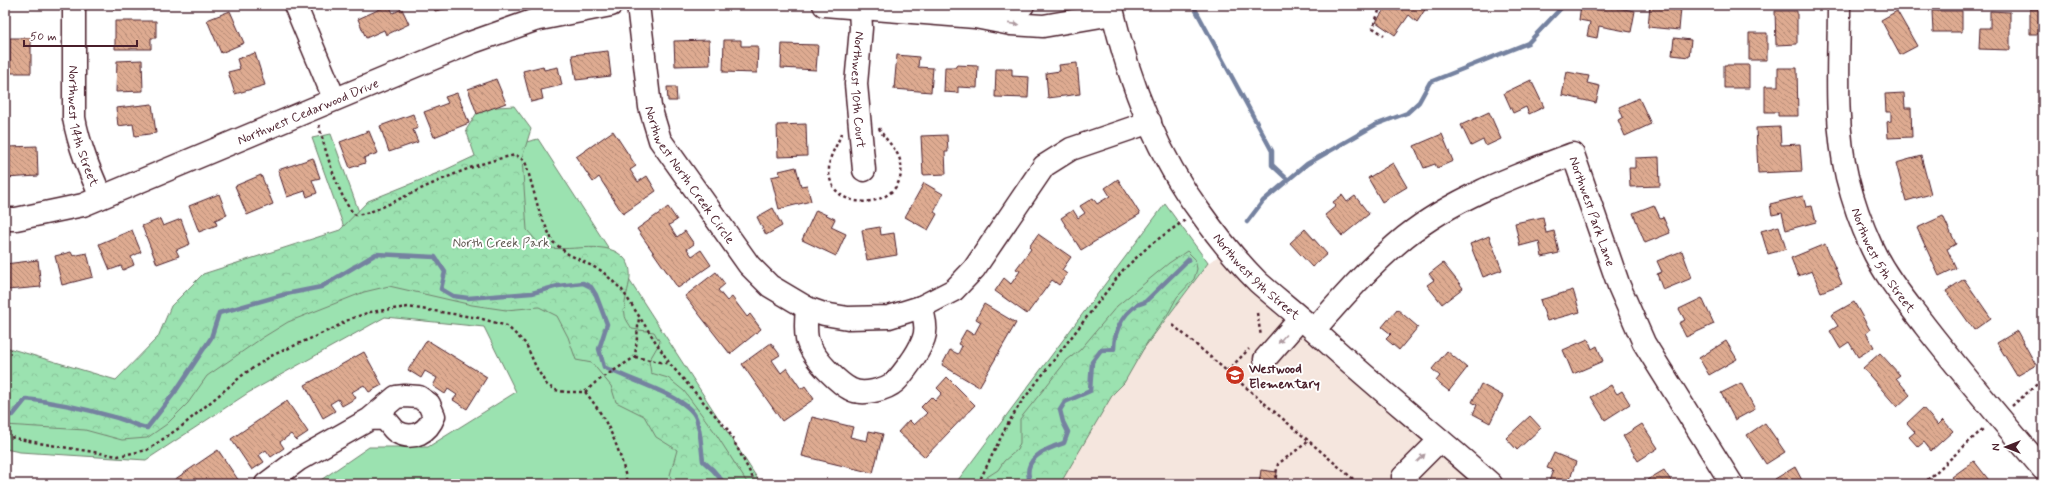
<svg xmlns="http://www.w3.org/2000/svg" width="2048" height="489" viewBox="0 0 2048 489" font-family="Mynerve,sans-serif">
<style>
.built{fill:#f5e6de}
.green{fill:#9be2b0;stroke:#72806e}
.forest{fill:url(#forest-crowns);stroke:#72806e}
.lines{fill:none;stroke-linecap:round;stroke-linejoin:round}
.stream{stroke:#7582a0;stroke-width:4.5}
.building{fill:url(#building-back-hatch);stroke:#4a1f2b}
.minor-casing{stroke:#4a1f2b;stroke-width:25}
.path{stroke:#4a1f2b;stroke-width:2.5;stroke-dasharray:3 3;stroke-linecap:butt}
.minor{stroke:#fff;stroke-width:22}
.oneway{fill:#ae9aa0}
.labels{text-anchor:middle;stroke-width:4;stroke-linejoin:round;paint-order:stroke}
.street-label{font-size:13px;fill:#4a1f2b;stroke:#fff}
.park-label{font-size:13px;fill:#625a53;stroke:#fff}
.poi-label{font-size:13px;font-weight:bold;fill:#4a1f2b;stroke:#fff;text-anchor:start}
</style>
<defs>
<pattern id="forest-crowns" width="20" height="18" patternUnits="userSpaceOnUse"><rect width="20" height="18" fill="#9be2b0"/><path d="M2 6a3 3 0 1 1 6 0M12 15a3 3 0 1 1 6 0" fill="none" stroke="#87c198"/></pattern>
<pattern id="building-back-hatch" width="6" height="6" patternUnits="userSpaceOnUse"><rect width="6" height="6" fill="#deab91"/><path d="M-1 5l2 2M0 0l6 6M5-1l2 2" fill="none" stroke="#b68b77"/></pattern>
</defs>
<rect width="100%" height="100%" fill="#fff"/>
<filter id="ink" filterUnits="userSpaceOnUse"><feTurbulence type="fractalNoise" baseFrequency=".025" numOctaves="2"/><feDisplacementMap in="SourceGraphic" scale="8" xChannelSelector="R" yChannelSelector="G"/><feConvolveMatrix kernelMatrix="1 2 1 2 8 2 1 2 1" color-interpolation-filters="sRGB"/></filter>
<g filter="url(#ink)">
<path class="built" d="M1220 255 1247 287 1273 311 1476 484H1042L1208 263Z"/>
<path class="green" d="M331 134 359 212 490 151 538 139 761 484H315L369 447H428L516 392 484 327 385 317 248 393 146 460 20 452 5 449V399L143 428 232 323 359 269 312 138Z
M1165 204 1208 263 1042 484H955Z"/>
<path class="forest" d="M514 106 531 129 522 158 527 230C531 234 536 242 542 245 559 255 598 240 618 253 643 269 621 294 625 315 625 319 630 325 632 329L654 332 660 342 649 361 651 373 668 378 684 391 714 431 748 484H673L670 475 677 450 656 437 644 416 616 402 611 386 592 363 576 360 568 337 557 316 539 307 506 310 472 305 389 286 364 292 288 322 262 338 207 376 188 403 167 424 147 438 122 440 85 430 5 425V347L116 380 158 337 171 306 203 274 340 230 368 201 445 170 475 156 466 130 480 108Z
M1187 251 1195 259 1197 269 1194 279 1177 297 1169 312 1148 341 1124 383 1113 394 1060 484H987V477L998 470 1004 461 1017 450 1020 443V419L1067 360 1080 350 1117 306 1169 263Z"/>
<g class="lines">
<path class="stream" d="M1193 5 1272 151V165L1287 179
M1247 222 1263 201 1307 164 1375 125 1407 113 1419 102 1430 82 1528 43 1564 5
M5 415H13L26 399C55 402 86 409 114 417 126 420 135 426 147 428L175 392 211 338 219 313 286 294 321 287 376 254 435 257 445 272 441 289 453 296 468 298 532 293 558 286 583 283 591 287 596 295 607 324 599 349 604 367C626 379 688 396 696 418 701 431 701 447 703 461L713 470 725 484
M1031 484C1020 459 1045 449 1064 443L1068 432 1063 422 1060 410 1065 402 1090 391 1092 362 1101 350 1114 349C1114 330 1125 307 1145 302L1189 259"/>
</g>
<path class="building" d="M113 5H146V10L113 9Z
M389 5 393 13 402 9 409 24 386 35 384 30 366 38 358 19Z
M433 5H454V7L435 11Z
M1387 5H1428L1417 22 1409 15 1395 35 1376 22Z
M1581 5H1600L1635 11 1631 32 1599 26 1597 38 1587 36 1590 22 1579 20Z
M1650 5 1681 8 1679 30 1648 27Z
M2030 9H2043V34H2030Z
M230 11 244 43 221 53 207 20Z
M1775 11H1797V44L1776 45Z
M1897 11 1917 46 1900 55 1881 20Z
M1932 11H1962V32H1933Z
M1990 11 2010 12V50L1979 49 1980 28H1990Z
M115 21H156V38H151V49H115Z
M1749 33H1767V60H1749Z
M10 38H31V73H10Z
M1674 38 1691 40 1689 57 1672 55Z
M709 40 710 65 675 66 674 41Z
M724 40H741V46H758L757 73 723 72Z
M782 44 818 45 816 70 781 68Z
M608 51 611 76 576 80 572 55Z
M255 53 265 85 235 94 228 72 240 69 237 59Z
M897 55 919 57 918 67 933 68 931 92 894 89Z
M142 60 143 91 116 92 117 61Z
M1077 63 1080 94 1048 98 1046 73 1060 71 1059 65Z
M956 65 978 66 977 88 958 87V93L944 92 945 67H956Z
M1724 65H1749V88H1724Z
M543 66 544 70 558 67 562 85 541 90 543 99 531 102 523 71Z
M1778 68H1797L1798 116H1778V112H1765V86H1778Z
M996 69H1012V76L1029 77 1028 98 995 97Z
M1567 72 1589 76 1587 83 1600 86 1596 103 1562 95Z
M496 79 506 103 477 114 468 89Z
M1531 80 1544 107 1529 114 1526 107 1513 113 1504 93Z
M667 87H676L677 101H668Z
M457 93 469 123 434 137 424 112 448 103 445 97Z
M1904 93 1905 108H1911L1912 137 1888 138 1887 122 1891 121V112H1886L1885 94Z
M1639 98 1651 124 1625 136 1618 120 1623 117 1619 107Z
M152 104 156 133 135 136 133 124 118 126 116 108Z
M1489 112 1501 139 1486 146 1483 140 1471 146 1461 125Z
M413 114 418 128 413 130 418 142 389 152 380 126Z
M806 124 807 156 778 157 777 125Z
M1780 127 1781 145 1800 144 1802 171 1758 173 1756 128Z
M369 131 378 153 364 158 365 163 350 168 340 142Z
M613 131 636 166 630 170 638 182 647 176 656 191 623 214 599 177 593 182 576 157Z
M1442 134 1453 161 1437 168 1435 164 1424 168 1414 146Z
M947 135 948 152H945L946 174 923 175 921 136Z
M37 146 38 176 5 178V160H8V147Z
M1921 156 1931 194 1906 201 1896 163Z
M1659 157 1660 186 1630 187 1629 168H1635V158Z
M313 158 320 178 312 180 317 193 307 197 305 191 287 197 278 170Z
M1393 163 1407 187 1382 202 1368 178Z
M796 167 801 186 807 185 811 201 779 209 771 177 780 175 779 171Z
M261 175 273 204 247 215 235 186Z
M1118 179 1140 214 1081 250 1061 218 1073 210 1078 218 1085 213 1080 206 1093 198 1097 204 1110 196 1105 188Z
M924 183 943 194 934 212 937 214 928 230 905 217Z
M219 194 227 215 215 220 217 225 199 232 189 206Z
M1342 195 1347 202 1355 196 1369 214 1342 236 1325 215 1336 206 1333 202Z
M1803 196 1806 207 1812 206 1816 222 1786 230 1782 213 1772 215 1770 204Z
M1654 205 1660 218 1663 217 1670 233 1645 243 1633 213Z
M668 207 677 220 669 225 677 237 685 231 694 244 687 249 692 256 701 250 711 265 678 288 637 229Z
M773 208 782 226 766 235 757 217Z
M816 210 835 219 831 227 846 234 836 256 802 240Z
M1943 216 1956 244 1947 249 1956 268 1939 276 1917 228Z
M1543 217 1546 233 1554 231 1559 253 1542 257 1539 241 1520 246 1515 223Z
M160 219 163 226 181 219 190 244 176 250 179 256 157 264 142 226Z
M1779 226 1786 249 1768 254 1761 231Z
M880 227 881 235 894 233 897 255 867 260 862 230Z
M1305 229 1327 254 1312 267 1290 243Z
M132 230 141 252 131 257 134 265 123 270 121 266 110 270 99 244Z
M1038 234 1071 257 1062 270 1067 274 1059 285 1052 280 1027 314 995 291 1004 278 1011 284 1020 271 1016 269 1031 249 1029 247Z
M1489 236 1502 270 1483 277 1470 244Z
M1825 244 1842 284 1821 292 1812 271 1798 276 1791 258Z
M1682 251 1692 278 1663 290 1657 274 1662 272 1657 261Z
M71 252 73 256 87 253 93 277 62 285 55 256Z
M38 260 41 287 7 290 5 264Z
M1443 263 1463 288 1442 304 1427 285 1434 280 1429 274Z
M716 272 725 284 718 290 727 301 732 297 747 317 750 314 761 329 730 354 685 296Z
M1964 279 1991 318 1974 330 1946 291Z
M1573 290 1580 312 1547 321 1540 300Z
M1702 298 1714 324 1686 337 1679 323 1685 320 1679 309Z
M1854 302 1870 330 1866 333 1874 347 1858 357 1849 342 1840 348 1830 331 1838 326 1831 315Z
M984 304 1016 323 979 387 942 365 950 350 958 354 962 346 958 344 966 330 974 335 981 322 976 319Z
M1397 309 1418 327 1399 350 1386 339 1391 334 1382 327Z
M2017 331 2036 365 2017 376 1997 343Z
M1588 339 1592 349 1597 346 1603 361 1573 374 1563 350Z
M427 340 487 377 467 409 453 400 457 395 448 389 445 394 433 386 437 378 425 371 421 378 408 370Z
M1726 341 1737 359 1709 375 1699 358Z
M771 343 780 355 772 360 781 373 787 368 801 389 805 386 814 399 782 421 742 364Z
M1447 351 1467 368 1449 391 1436 381 1440 376 1432 369Z
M364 352 382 385 369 392 364 385 352 392 356 398 342 406 338 399 330 404 335 411 323 418 305 385Z
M1880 353 1900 375 1896 378 1910 395 1897 407 1863 368Z
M947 377 975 405 925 457 898 432 909 420 914 425 927 413 921 407 931 397 935 401 942 393 937 388Z
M1741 383 1755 409 1735 420 1721 393Z
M1481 384 1503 396 1490 423 1473 414 1477 405 1472 402Z
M1611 385 1617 394 1622 391 1630 404 1605 420 1591 397Z
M287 401 308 432 296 440 291 434 280 442 284 448 271 457 266 450 259 455 264 462 252 470 231 439Z
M1923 408 1938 425 1943 420 1953 431 1931 451 1924 442 1918 447 1909 437 1915 432 1907 423Z
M1530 416 1541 428 1517 450 1506 438Z
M812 417 853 427 850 437 867 441 869 431 883 434 873 473 802 456Z
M1765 423 1785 452 1766 464 1747 435Z
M1642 424 1658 448 1638 461 1623 436Z
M218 450 239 481 234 484H168Z
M1554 453 1576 462 1568 484H1558L1549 481 1553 470 1547 468Z
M1974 461 1992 484H1957L1952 477Z
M1795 467 1804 484H1777L1775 479Z
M1261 470 1277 472 1276 484H1259Z
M1664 470 1673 484H1650L1647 480Z"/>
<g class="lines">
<defs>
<g id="minor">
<path id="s1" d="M74 5V118C79 146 90 172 101 197"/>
<path d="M295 5 334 98"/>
<path id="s2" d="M638 5 650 107 660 140 749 265 770 286 807 308 824 314 848 318 889 317 921 307 954 290 974 269 1044 166 1071 149 1150 122"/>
<path d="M824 5 975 17 1011 24 1043 26 1113 14"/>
<path id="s3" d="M1111 5C1128 78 1155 152 1200 212 1217 236 1237 261 1258 282 1277 299 1297 314 1315 331 1372 384 1433 432 1491 484"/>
<path id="s4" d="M1839 5C1839 62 1834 121 1847 177 1853 201 1861 224 1871 246 1884 275 1906 301 1925 326 1963 375 2003 422 2043 469"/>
<path id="s5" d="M860 9 861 28 856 84 864 170"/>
<path d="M978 16 1023 5"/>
<path id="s6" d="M5 219H16L83 205 470 43 535 20 611 5"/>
<path d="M807 308C806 318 805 328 807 339 810 351 820 363 829 372 835 378 842 385 850 389 862 396 886 390 896 381 902 375 908 366 913 359 926 339 929 330 921 307"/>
<path id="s7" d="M1314 330C1342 298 1372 264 1405 237 1454 198 1515 176 1573 154L1619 286 1644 343 1732 484"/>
<path d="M1265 359 1300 319"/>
<path d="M1403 477 1440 440"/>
<path d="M266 484 298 460 370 419 396 397 405 396 419 397 429 404 434 416C428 432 413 441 397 432 392 429 390 423 385 420 381 418 375 419 370 419"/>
</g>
</defs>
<use href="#minor" class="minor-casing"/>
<path class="path" d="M1381 5 1373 28 1384 35
M319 125C323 144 341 206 356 215 376 212 392 202 410 194 445 178 478 162 516 155L523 160 526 164 540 214 553 242 568 254 602 271 622 290 670 364 728 430 756 484
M841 133C837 149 829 152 829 170 829 216 907 210 901 164 898 148 885 141 879 128
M1257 313 1261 336
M1173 325 1359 484
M635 357 670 364
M1227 371 1249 349
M585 392 596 382 635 357 639 317
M2012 406 2043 379
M5 436 44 444 118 456 147 450 182 426 244 374 271 356 334 328 350 319 370 312 408 307 479 318 507 326 526 344 536 367 546 384 555 390 565 392H585C606 416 622 452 627 484
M978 484 1006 427 1020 404 1123 270 1150 245 1185 220
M1274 484 1278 464 1309 441
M1923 484 1984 428"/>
<use href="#minor" class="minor"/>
</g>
<defs><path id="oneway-solid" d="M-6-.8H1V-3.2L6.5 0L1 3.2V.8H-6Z"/></defs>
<g class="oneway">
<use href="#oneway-solid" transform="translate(1014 24) rotate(6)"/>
<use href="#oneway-solid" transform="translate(1282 339) rotate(131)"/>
<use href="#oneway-solid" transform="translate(1421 458) rotate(-44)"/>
</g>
</g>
<defs>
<symbol id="school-disc" viewBox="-11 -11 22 22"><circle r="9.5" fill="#c8321e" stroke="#fff"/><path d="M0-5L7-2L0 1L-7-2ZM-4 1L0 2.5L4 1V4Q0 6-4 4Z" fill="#fff"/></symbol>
</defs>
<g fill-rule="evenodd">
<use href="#school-disc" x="1224" y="364" width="22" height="22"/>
</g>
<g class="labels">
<g class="street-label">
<text dy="5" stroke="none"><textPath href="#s5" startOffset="81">Northwest 10th Court</textPath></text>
<text dy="5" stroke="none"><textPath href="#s6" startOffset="323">Northwest Cedarwood Drive</textPath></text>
<text dy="5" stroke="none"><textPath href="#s1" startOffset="122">Northwest 14th Street</textPath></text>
<text dy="5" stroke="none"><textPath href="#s2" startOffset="182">Northwest North Creek Circle</textPath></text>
<text dy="5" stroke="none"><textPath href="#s7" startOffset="379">Northwest Park Lane</textPath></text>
<text dy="5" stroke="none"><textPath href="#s4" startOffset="264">Northwest 5th Street</textPath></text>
<text dy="5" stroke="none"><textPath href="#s3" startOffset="313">Northwest 9th Street</textPath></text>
</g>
<g class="park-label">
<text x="501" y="247">North Creek Park</text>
</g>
<g class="poi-label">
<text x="1249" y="373">Westwood<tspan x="1249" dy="15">Elementary</tspan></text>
</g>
</g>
<rect width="2048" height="489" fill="none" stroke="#fff" stroke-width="20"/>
<rect x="10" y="10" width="2028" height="469" fill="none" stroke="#4a1f2b" stroke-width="1.5" filter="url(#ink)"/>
<g transform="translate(2006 447) rotate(270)" stroke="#ffffff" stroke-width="3" paint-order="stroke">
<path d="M0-3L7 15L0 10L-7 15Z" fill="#4a1f2b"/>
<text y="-6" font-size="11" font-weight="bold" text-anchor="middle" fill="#4a1f2b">N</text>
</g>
<path d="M24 40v6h113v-6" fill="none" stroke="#4a1f2b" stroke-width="2"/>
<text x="30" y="40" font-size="12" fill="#4a1f2b" stroke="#ffffff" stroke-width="3" paint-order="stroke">50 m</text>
</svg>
